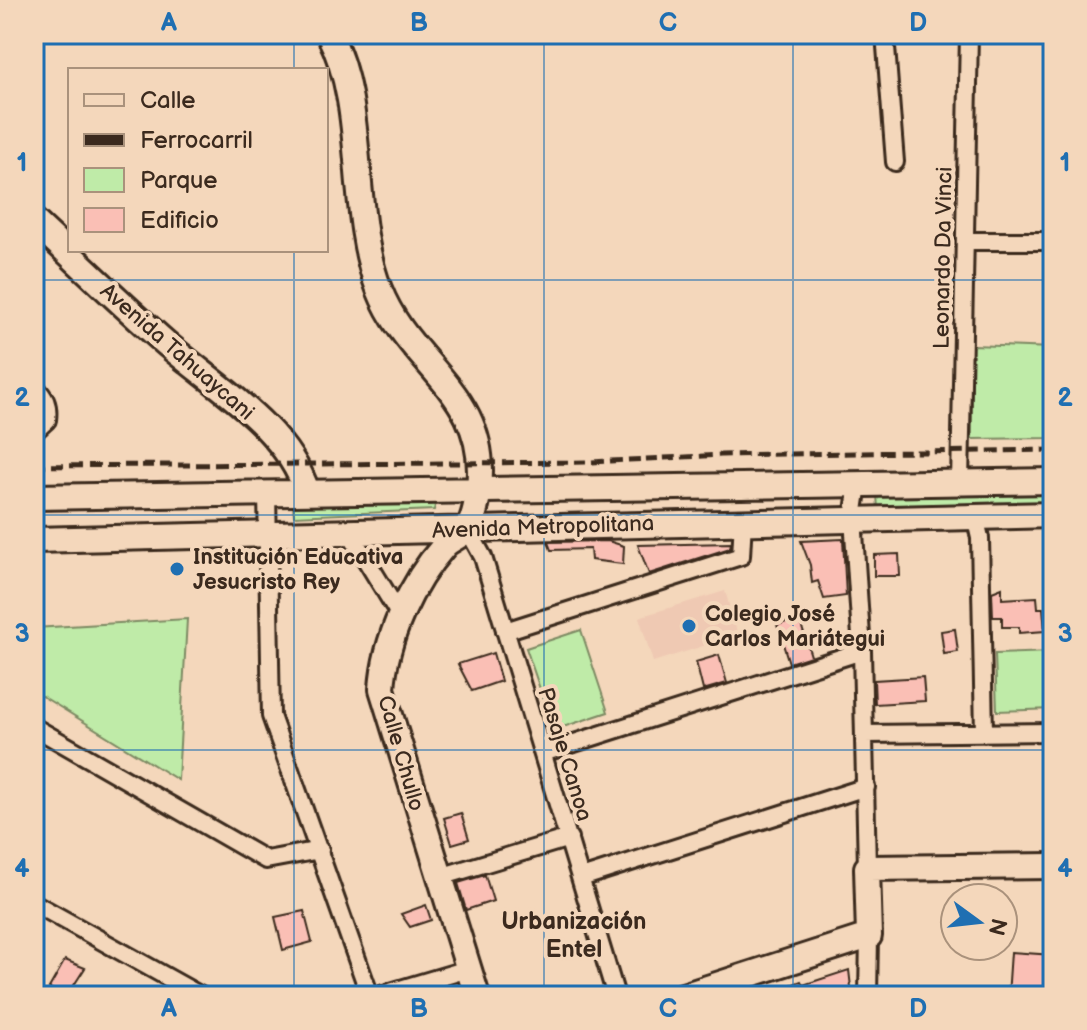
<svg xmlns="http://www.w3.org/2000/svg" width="1087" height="1030" viewBox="0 0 1087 1030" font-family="'Balsamiq Sans',sans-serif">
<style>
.built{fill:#efc9b3}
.green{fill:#bfeba8;stroke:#7d8a63;stroke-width:2}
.building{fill:#fabfb5;stroke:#3b2a1e;stroke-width:2}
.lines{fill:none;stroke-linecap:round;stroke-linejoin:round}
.street-casing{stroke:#3b2a1e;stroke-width:22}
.secondary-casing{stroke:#3b2a1e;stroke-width:30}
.street{stroke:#f4d7bb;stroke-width:16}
.secondary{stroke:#f4d7bb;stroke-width:24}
.rail{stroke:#3b2a1e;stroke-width:5;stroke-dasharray:12 6;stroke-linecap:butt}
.grid{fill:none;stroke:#1f6fb2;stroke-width:2;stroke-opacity:0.55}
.poi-dot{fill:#1f6fb2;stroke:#f4d7bb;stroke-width:3}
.labels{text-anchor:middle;stroke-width:8;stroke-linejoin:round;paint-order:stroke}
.street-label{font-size:22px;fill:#3b2a1e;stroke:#f4d7bb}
.poi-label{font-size:22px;font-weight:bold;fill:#3b2a1e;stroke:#f4d7bb;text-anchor:start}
.neighbourhood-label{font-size:24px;font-weight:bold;fill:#3b2a1e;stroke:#f4d7bb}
.neatline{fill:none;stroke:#1f6fb2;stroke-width:3}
.grid-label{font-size:26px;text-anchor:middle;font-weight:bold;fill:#1f6fb2}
</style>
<rect width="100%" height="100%" fill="#f4d7bb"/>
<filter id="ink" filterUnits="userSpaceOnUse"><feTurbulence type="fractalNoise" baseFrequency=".0125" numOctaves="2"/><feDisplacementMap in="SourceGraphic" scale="16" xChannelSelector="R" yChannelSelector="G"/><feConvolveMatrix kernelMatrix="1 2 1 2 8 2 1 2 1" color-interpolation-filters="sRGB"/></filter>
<g filter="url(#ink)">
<path class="built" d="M725 591 738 635 653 662 639 617Z"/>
<path class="green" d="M972 345 1053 348V438L972 439Z
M1053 492V505L878 510 877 493Z
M437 497 434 510 294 516 293 505Z
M187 619 178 780 34 691V628Z
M581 630 608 712 554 730 526 648Z
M1053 652V709L997 711 995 654Z"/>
<path class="building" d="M843 539 846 596 824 599 818 581 812 583 810 565 801 541Z
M608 541 624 546 623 564 591 560 590 549 551 550 548 542Z
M731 543 730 548 649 574 638 545Z
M899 554 900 576H874V555Z
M1002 588V599L1037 597 1038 608H1043L1045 631 1019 633V627H1002V617H993L992 592Z
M799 618 811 656 789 663 777 625Z
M955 629 958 652 944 654 941 631Z
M493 653 501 681 472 691 458 664Z
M719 655 727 683 703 690 696 662Z
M923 677 925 701 875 704 874 680Z
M461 813 469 839 452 844 444 818Z
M485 875 493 901 466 910 458 883Z
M426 905 431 920 410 927 401 914Z
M304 911 312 942 283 950 275 917Z
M1011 952 1053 955V996H1008Z
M65 960 85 968 67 996 49 988Z
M849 970 852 996H763L801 981 803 985Z"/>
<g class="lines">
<defs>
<path id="street" d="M885 34 895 162
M965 241H1053
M34 386C45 397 49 404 47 420L34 432
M960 483 969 34
M858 484 853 518 862 651 867 868
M267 493 271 716 370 996
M975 516 980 538 984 733
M467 528 483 557 616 996
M349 532 401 617
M505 631 741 556 743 520
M34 727 266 860 320 850
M864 734 1053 732
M543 753 862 651
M440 877 569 838
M581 878 866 787
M34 903 201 996
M377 996 468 969
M868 996 869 936"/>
<path id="secondary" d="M329 34C368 108 348 210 379 289 409 367 490 393 479 487 478 498 474 519 468 528 462 536 450 539 444 546 411 583 385 639 382 689L477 996
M34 221C76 260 117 300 160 338 211 384 285 424 307 492
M34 497 1053 481
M34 540 1053 515
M683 996 869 936 867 868 1053 866"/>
</defs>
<use href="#street" class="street-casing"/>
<use href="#secondary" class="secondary-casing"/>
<use href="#street" class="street"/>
<use href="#secondary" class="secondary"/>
<path class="rail" d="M34 466 592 462 721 455 1053 450"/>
</g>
</g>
<path class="grid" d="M294 34V70M544 34V996M793 34V996M294 250V996M34 280H1053M34 515H1053M34 750H1053"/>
<g class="poi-dot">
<circle cx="177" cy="569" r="8"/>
<circle cx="689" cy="626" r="8"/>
</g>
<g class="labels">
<g class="street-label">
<text transform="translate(942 258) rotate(-89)" y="8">Leonardo Da Vinci</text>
<text transform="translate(178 351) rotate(41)" y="8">Avenida Tahuaycani</text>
<text transform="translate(543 526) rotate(-2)" y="8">Avenida Metropolitana</text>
<text transform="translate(402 753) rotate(74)" y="8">Calle Chullo</text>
<text transform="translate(566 754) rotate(73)" y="8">Pasaje Canoa</text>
</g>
<g class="poi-label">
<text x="193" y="564">Institución Educativa<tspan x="193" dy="25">Jesucristo Rey</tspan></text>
<text x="705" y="621">Colegio José<tspan x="705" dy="25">Carlos Mariátegui</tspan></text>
</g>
<g class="neighbourhood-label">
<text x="574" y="929">Urbanización<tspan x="574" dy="28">Entel</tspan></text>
</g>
</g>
<rect width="1087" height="1030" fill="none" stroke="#f4d7bb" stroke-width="88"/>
<rect x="68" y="68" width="260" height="184" fill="#f4d7bb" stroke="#aa927c" stroke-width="2"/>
<rect x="84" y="94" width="40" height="12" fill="#f4d7bb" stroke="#aa927c" stroke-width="2"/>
<text x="140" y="108" font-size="24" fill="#3b2a1e">Calle</text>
<rect x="84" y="134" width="40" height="12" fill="#3b2a1e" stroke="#aa927c" stroke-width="2"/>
<text x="140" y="148" font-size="24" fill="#3b2a1e">Ferrocarril</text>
<rect x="84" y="168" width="40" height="24" fill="#bfeba8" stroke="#aa927c" stroke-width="2"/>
<text x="140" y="188" font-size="24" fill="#3b2a1e">Parque</text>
<rect x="84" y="208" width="40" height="24" fill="#fabfb5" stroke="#aa927c" stroke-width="2"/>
<text x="140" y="228" font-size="24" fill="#3b2a1e">Edificio</text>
<g transform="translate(979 922) rotate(105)"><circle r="38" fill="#f4d7bb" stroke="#aa927c" stroke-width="2"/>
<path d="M0-6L14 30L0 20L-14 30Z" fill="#1f6fb2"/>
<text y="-12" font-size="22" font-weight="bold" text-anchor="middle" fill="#3b2a1e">N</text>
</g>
<rect x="44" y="44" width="999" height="942" class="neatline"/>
<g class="grid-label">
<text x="169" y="31">A</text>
<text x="419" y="31">B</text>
<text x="668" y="31">C</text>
<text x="918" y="31">D</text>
<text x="22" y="171">1</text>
<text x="1065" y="171">1</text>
<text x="22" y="406">2</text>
<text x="1065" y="406">2</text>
<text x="22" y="642">3</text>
<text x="1065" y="642">3</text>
<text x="22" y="877">4</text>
<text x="1065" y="877">4</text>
<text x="169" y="1017">A</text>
<text x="419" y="1017">B</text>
<text x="668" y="1017">C</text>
<text x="918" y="1017">D</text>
</g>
</svg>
